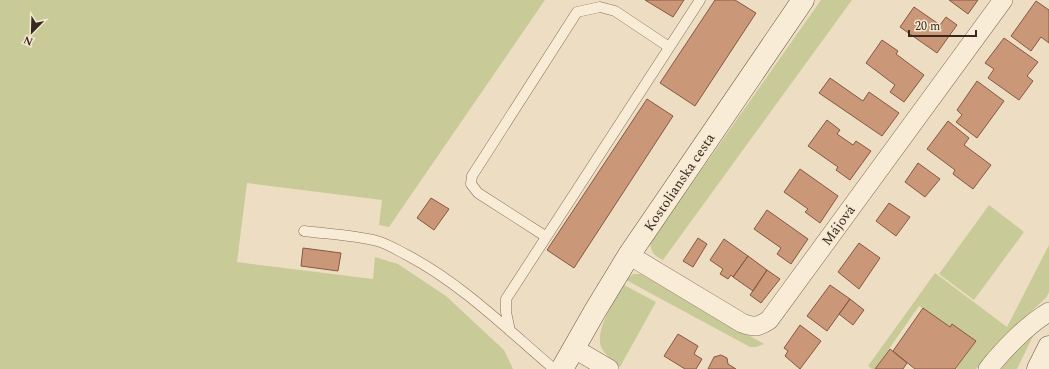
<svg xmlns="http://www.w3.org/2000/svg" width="1049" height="369" viewBox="0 0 1049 369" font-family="Spectral,serif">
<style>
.green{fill:#c8cb97}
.building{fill:#cb9779;stroke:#865840}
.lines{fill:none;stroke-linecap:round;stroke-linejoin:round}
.lane-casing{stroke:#876f5a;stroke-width:11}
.street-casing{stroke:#876f5a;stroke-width:20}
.secondary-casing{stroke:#69513d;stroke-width:23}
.lane{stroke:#f8ecd6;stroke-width:10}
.street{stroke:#f8ecd6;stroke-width:19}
.secondary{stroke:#f8ecd6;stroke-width:22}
.labels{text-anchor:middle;stroke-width:3;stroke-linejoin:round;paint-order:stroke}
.street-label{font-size:14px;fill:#37291e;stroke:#f5e9d2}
</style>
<rect width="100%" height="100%" fill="#eddec3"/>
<path class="green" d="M0 0H545L389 227 379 225 382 200 247 183 237 262 373 279 375 257 398 264 446 296 504 350 513 369H0Z
M821 0H852L663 260C655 256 651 253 650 243Z
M989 205 1024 232 974 300 939 274Z
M1049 245V292L1046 298 1008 332 976 369H956L976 341 950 327 919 306 875 369H872L868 366 935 273 1007 327Z
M633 274H641L764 344 756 347H750L626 280Z
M624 285 656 302 620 367C614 363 606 355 602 349 593 332 615 299 624 285Z
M1035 332 1017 369H997Z"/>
<path class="building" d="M645 0H684L673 17Z
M715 0H735L756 13 695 106 660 83Z
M949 0H978L968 14Z
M1036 1 1049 10V43L1041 37 1031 51 1011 36Z
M914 7 940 25 946 17 957 25 937 53 900 27Z
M1004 38 1038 62 1027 76 1033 81 1019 100 988 78 994 69 985 63Z
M882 40 898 51 896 54 924 75 904 102 890 92 895 85 866 63Z
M830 78 863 101 869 92 899 113 882 136 819 93Z
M977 81 1004 101 977 138 956 122 962 115 957 110Z
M647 99 673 116 574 268 547 250Z
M827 120 840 130 837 134 853 145 856 141 871 151 850 180 836 170 838 167 808 146Z
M948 121 969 138 964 145 991 165 973 189 953 174 955 170 927 149Z
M918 163 940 179 925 197 905 182Z
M800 169 838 196 820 223 805 212 808 209 784 192Z
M431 198 449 209 434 230 417 218Z
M889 203 910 217 896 236 876 221Z
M767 210 808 239 791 264 777 254 781 248 754 229Z
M698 238 707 244 693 267 683 261Z
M724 239 748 256 733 277 731 275 728 279 720 274 723 269 710 260Z
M859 243 880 258 859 289 838 272Z
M303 248 341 253 338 271 301 266Z
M748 256 767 270 753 291 733 277Z
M767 270 780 279 761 303 750 295Z
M830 285 850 299 827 331 807 316Z
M850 299 864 310 853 325 839 314Z
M923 308 950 327 952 324 976 341 955 369H915L893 351Z
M800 325 821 341 800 369 785 356 788 351 784 348Z
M678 334 698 346 694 354 702 359 696 369H685L664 356Z
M890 349 907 363 903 369H875Z
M721 355 727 358 728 364 736 369H708L714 357Z"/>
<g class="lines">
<defs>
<path id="lane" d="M304 231C328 234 353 235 377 241 388 244 397 250 407 255 462 284 507 329 554 369
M545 236 478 193 471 184 472 176 577 12 600 7 615 11 669 47
M510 331 506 312V299L700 0"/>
<path id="street" d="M629 255 742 323C755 328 758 327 769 320L1003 0
M573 348 609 369
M988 369C1002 351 1029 323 1049 312"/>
<path id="secondary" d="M562 369 595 311 629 255 803 0
M1038 369 1049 347"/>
</defs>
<use href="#lane" class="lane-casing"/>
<use href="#street" class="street-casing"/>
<use href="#secondary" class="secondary-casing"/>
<use href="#lane" class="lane"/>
<use href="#street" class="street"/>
<use href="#secondary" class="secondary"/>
</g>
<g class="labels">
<g class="street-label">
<text transform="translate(679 182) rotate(-56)" y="5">Kostolianska cesta</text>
<text transform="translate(838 225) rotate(-54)" y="5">Májová</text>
</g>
</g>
<g transform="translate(32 32) rotate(203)" stroke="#f5e9d2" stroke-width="3" paint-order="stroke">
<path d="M0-3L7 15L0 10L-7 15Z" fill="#37291e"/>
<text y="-6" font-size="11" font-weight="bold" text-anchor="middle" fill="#37291e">N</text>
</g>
<path d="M909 30v6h67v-6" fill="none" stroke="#37291e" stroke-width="2"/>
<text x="915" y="30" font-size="12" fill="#37291e" stroke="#f5e9d2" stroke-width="3" paint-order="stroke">20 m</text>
</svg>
